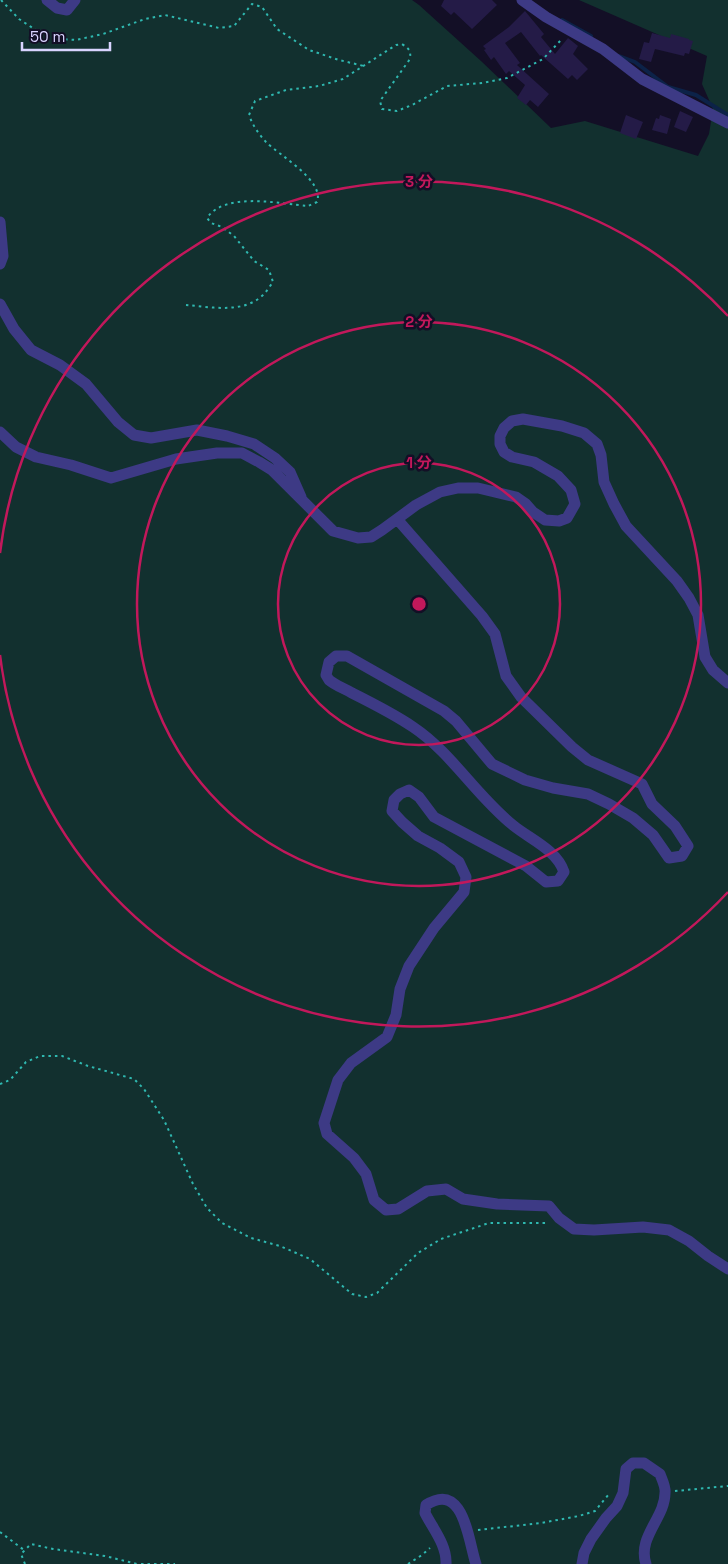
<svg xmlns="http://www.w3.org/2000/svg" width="728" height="1564" viewBox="0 0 728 1564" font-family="'Space Grotesk','Noto Sans JP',sans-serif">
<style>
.green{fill:#12302f}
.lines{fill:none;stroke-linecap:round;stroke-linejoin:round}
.stream{stroke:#0c2248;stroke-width:4}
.building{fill:#241b47}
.path{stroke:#2fb8b0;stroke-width:2;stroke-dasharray:2.5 4;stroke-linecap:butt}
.minor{stroke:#3d3a85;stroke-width:11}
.ring{fill:none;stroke:#c2185b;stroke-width:2.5}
.centre{fill:#c2185b;stroke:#130f26;stroke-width:2.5}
.ring-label{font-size:15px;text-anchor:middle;font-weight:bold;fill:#c2185b;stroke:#130f26;stroke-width:5;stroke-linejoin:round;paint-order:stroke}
</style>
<rect width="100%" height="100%" fill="#130f26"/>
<path class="green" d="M0 0H412L419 5 481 61 551 128 585 121 698 156 709 134 713 109 702 84 707 56 579 0H728V1564H0Z"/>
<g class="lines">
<path class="stream" d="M562 20 591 36
M619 56 635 62 668 87 696 95 728 115"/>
</g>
<path class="building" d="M444 0H492L497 5 472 29 454 12 451 15 441 6Z
M525 11 544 34 541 37 555 54 568 38 578 46 573 54 588 69 577 80 572 75 568 79 541 55 540 56 521 32 505 43 520 63 517 65 549 94 538 107 530 100 526 105 517 98 525 85 509 71 506 74 494 57 491 60 484 50 486 49 483 46 509 27Z
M652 33 670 38 671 34 689 39V40L693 41 689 54 685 53 684 56 655 49 651 62 639 59 644 42 649 43Z
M680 111 693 117 686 132 674 127Z
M626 115 643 122 636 139 620 133Z
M660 115 671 119 667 134 652 130 656 118 659 119Z"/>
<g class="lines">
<path class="path" d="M1 0 19 19 48 38 76 40 103 34 145 19 165 15 219 28 234 26 252 4 262 7 277 29 309 50 339 60 364 66
M186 305C211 307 243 314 263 295 267 291 270 286 273 282L269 270 254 261 234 236 222 227 211 223 207 218C225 191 281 204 308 206L317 202C325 181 279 155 266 142 258 133 253 126 249 115L255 101 286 90 319 86 343 79 396 45 402 44C409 49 411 50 410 59L380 101 382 109 397 111 412 105 447 86 482 83 507 78 543 59 562 39
M0 1084 10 1080 26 1062 40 1056H62L88 1066 134 1079 144 1089 164 1120 193 1184 207 1208 222 1223 251 1238 280 1246 310 1259 352 1294 366 1297 377 1293 418 1253 441 1239 489 1223H547
M675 1491 728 1486
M478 1530 541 1523 579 1516 595 1511 609 1494
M0 1532 24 1550
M25 1564 21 1554 31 1544 53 1549 105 1556 137 1564
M141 1564H175
M408 1564 422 1555 430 1548"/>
<path class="minor" d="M47 0 57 8 67 10 75 0
M522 0 546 17 603 49 642 79 728 123
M0 222 3 256 0 264
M0 304 14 329 31 350 60 365 86 384 118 422 134 435 151 438 197 430 227 436 254 444 275 458 290 472 301 497
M0 432 16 447 36 457 71 465 111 478 176 459 217 453H242L259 462 272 470 333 531 358 538 371 537 382 530 416 505 440 492 458 488H478L516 497 526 504 533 512 545 520 559 521 567 518 575 504 571 490 558 476 534 462 512 457 504 452 500 444V436L504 428 512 421 523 419 562 426 584 433 597 444 601 455 604 482 614 504 626 526 677 581 689 598 698 615 705 657 713 670 728 683
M397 519 482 616 495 634 506 676 521 697 572 747 588 760 642 784 652 804 675 826 688 846 682 856 669 858 653 835 633 818 609 804 588 794 553 788 525 780 492 764 456 721 444 711 347 656H336L329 662 326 675 329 680C336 686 344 688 352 693 372 703 394 714 413 727 452 753 477 797 514 826 530 839 557 850 564 872L558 881 546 882 526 866 434 817 419 797 409 790 400 794 394 800 392 811 402 822 418 836 440 848 459 862 466 877 464 892 434 928 409 966 400 989 396 1015 387 1037 351 1063 338 1080 324 1123 327 1134 354 1158 366 1174 374 1200 386 1210 398 1209 427 1191 446 1189 463 1199 497 1204 549 1206 559 1218 574 1229 594 1230 643 1227 669 1230 689 1241 708 1256 728 1269
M446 1564C447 1545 433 1529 425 1513L426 1505C464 1481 468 1540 476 1564
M582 1564 584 1553 591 1539 606 1518 617 1506 623 1493 626 1469 633 1463H644L660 1474C662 1480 666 1487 665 1493 665 1518 637 1537 646 1564"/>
</g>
<g class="ring">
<circle cx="419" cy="604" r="141"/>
<circle cx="419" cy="604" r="282"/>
<path d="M728 892A422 422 0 0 1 0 655M0 553A422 422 0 0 1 728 316"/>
</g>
<circle cx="419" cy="604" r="8" class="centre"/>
<g class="ring-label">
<text x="419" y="187">3 分</text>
<text x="419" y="327">2 分</text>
<text x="419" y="468">1 分</text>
</g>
<path d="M22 42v8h88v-8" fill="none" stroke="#d9d4ff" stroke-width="2.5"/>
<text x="30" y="42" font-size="15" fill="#d9d4ff" stroke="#130f26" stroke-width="4" paint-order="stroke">50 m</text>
</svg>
